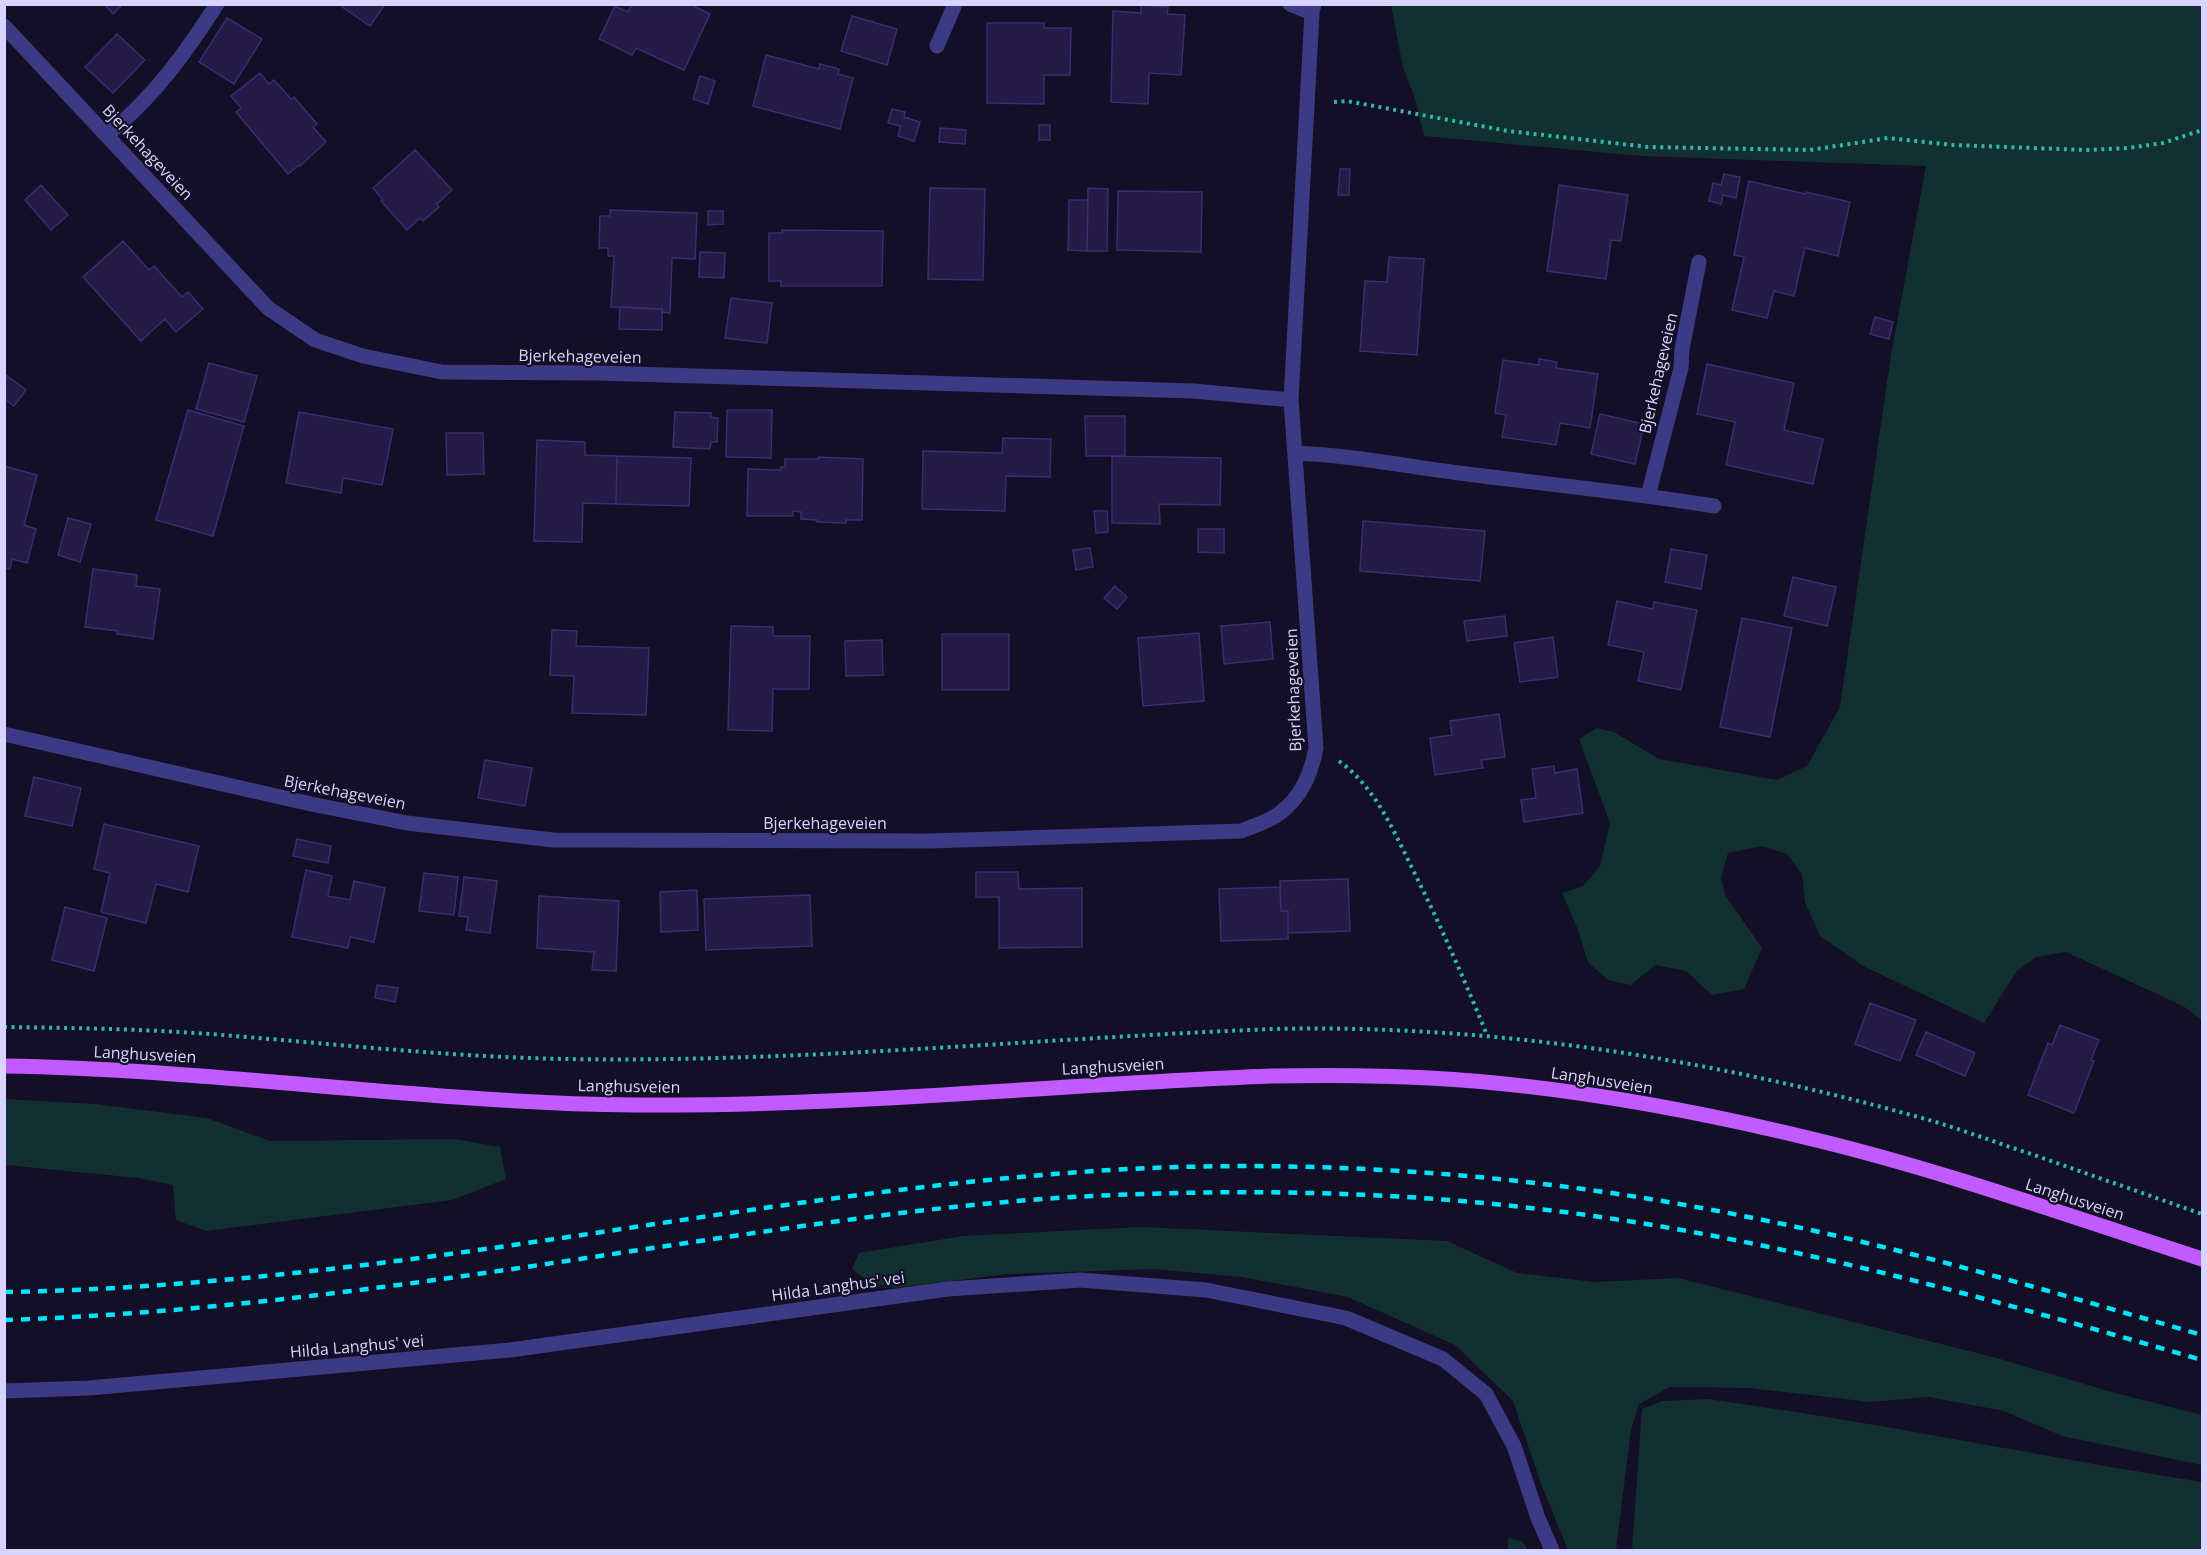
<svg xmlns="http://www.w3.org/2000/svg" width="2207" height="1555" viewBox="0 0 2207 1555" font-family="'Open Sans',sans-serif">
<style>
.green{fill:#12302f}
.building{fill:#241b47;stroke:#3b2d73;stroke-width:1.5}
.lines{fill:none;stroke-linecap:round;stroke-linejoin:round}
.path{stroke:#2fb8b0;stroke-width:4;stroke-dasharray:3 4.5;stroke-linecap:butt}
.minor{stroke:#3d3a85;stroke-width:15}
.major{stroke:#c25bff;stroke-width:15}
.rail{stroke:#00e5ff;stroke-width:4.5;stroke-dasharray:9 8;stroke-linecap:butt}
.labels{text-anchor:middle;stroke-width:4.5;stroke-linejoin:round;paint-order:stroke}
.street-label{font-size:16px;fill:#d9d4ff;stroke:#130f26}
</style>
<rect width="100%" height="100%" fill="#130f26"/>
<path class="green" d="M1391 5H2202V1020L2183 1006 2066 952 2036 957 2017 971 1984 1023 1865 967 1820 936 1805 902 1802 874 1787 854 1762 846 1728 853 1721 878 1725 895 1762 948 1744 989 1712 995 1686 971 1655 965 1631 985 1608 980 1588 962 1577 927 1562 893 1583 886 1600 866 1610 823 1579 739 1597 728 1614 732 1659 759 1777 780 1807 766 1840 707 1891 355 1926 166 1641 156 1424 136 1415 98 1403 68Z
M4 1099 95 1104 207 1118 270 1141 454 1139 500 1147 506 1179 452 1200 206 1231 176 1220 173 1185 138 1178 6 1165Z
M1142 1227 1447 1241 1517 1273 1594 1282 1678 1278 1997 1358 2115 1393 2202 1415V1465L2062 1436 2004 1411 1929 1397 1870 1402 1749 1388 1670 1387 1639 1404 1631 1430 1616 1550H1568L1541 1484 1513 1401 1455 1345 1348 1297 1242 1277 1154 1269 1007 1274 894 1288 869 1282 852 1269 859 1253 963 1236Z
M1708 1399C1874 1422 2038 1456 2202 1482V1550H1632L1642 1409 1662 1401Z
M1508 1538 1522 1541 1528 1550H1508Z"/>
<path class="building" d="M104 4H123L113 14Z
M338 4H385L370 26Z
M632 4H690L710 14 684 70 636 48 632 55 599 39 615 6 628 12Z
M1141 5 1168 7 1167 14 1185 15 1181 75 1149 73 1148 104 1111 102 1113 11 1141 13Z
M852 16 897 29 887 65 841 51Z
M227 18 262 39 234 84 199 62Z
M987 23H1044V28H1071L1070 75H1044V104L987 103Z
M117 34 145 60 113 93 85 67Z
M766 55 819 69 820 64 839 69 838 74 853 78 840 129 753 106Z
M260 73 269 84 274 80 291 99 294 97 317 124 313 127 326 142 300 166 299 165 288 174 236 112 241 108 231 96Z
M700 76 715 81 708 104 693 99Z
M892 109 905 112 904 117 920 122 914 141 898 136 900 126 888 123Z
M1039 125H1050V140H1039Z
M940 128 966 130 965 144 939 142Z
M415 150 452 190 437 204 439 207 423 221 420 218 407 230 381 201 383 200 373 188Z
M1340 169H1350L1349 195H1338Z
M1724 174 1740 177 1736 198 1723 195 1721 204 1709 201 1713 183 1721 185Z
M1749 181 1805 194 1806 192 1850 202 1838 256 1805 248 1794 296 1774 291 1767 318 1732 310 1744 257 1734 255Z
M41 185 68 215 51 230 25 200Z
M1559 185 1628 195 1621 241 1611 240 1606 279 1547 271Z
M930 188 985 189 983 280 928 279Z
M1088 188 1108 189 1107 251H1087Z
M1118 191 1202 192 1201 252 1117 250Z
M1069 200H1088L1087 251 1068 250Z
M610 210 697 213 695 259 672 258 670 313 663 312 662 309 611 307 614 256H608V248H599L600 216H610Z
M708 211H723V224L708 225Z
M782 230 883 231 882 286H781V281H769V233H782Z
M123 241 149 270 154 266 182 297 188 292 203 309 176 332 165 319 141 341 83 277Z
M700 252 725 253 724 278 699 277Z
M1389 257 1424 259 1417 355 1360 351 1365 281 1387 282Z
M731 298 772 303 767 343 725 338Z
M620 307 662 309V330L619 329Z
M1875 317 1893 322 1889 339 1870 334Z
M1539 359 1557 362 1556 368 1598 374 1590 428 1560 423 1556 445 1502 437 1506 415 1495 413 1503 360 1539 365Z
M209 363 257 376 244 422 196 409Z
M1707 364 1794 383 1784 430 1823 439 1813 484 1726 465 1735 422 1697 414Z
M6 375 26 390 14 406 4 399Z
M188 410 244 426 213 536 156 520Z
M727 410H772L771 458 726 457Z
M299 412 393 429 382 485 343 478 341 493 286 483Z
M675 412 711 413V417L718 418 717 442H711L710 449 673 447Z
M1600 414 1644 424 1635 464 1591 454Z
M1085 416H1125V456H1086Z
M446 433H483L484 474 447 475Z
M1003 438 1051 439 1050 477 1006 476 1005 511 922 509 923 451 1002 453Z
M537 440 585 442V455L617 456 616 504 583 503 582 542 534 541Z
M617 456 691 458 689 506 616 504Z
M1112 456 1221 458 1220 505 1159 504 1160 524 1112 523Z
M818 457 863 459 862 520H846V523L817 522V520L801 519V512L793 511V516H747L748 469 781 470V467H785V459H818Z
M4 466 37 475 24 525 36 529 27 563 12 559 10 569 4 568Z
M1094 511H1107L1108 532 1096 533Z
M68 518 91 524 80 562 58 555Z
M1363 521 1485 531 1480 581 1360 571Z
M1198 529H1224V553L1198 552Z
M1090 548 1093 567 1076 570 1073 550Z
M1671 549 1707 555 1701 589 1665 582Z
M93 569 137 575 136 586 160 589 153 639 117 634 118 631 85 627Z
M1793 577 1836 587 1827 626 1784 616Z
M1115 586 1127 597 1117 609 1104 598Z
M1617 601 1653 609 1654 602 1697 610 1681 690 1638 681 1644 652 1608 645Z
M1505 616 1507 636 1467 641 1464 621Z
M1742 618 1792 628 1770 737 1720 727Z
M1270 622 1273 659 1224 664 1221 626Z
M731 626 773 627V636H810L809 689H773L772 731 728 730Z
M552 630 577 631 576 646 649 648 646 715 572 713 574 676 550 675Z
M1199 633 1204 701 1143 706 1138 638Z
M942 634H1009V690H942Z
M1553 637 1558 677 1520 682 1514 643Z
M882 640 883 675 846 676 845 641Z
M1499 714 1505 757 1481 760 1483 768 1435 775 1430 738 1452 735 1450 721Z
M485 760 532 768 525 806 478 798Z
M1554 766 1555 773 1577 769 1583 813 1524 822 1521 800 1536 798 1532 769Z
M34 777 81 788 72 826 25 816Z
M104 824 199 846 188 892 156 884 146 923 101 912 110 873 94 869Z
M297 839 331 846 328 863 293 856Z
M306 870 332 876 328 896 350 900 354 881 385 888 374 942 350 937 348 948 292 937Z
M976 872H1018L1019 889 1082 888V947L999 948V897H976Z
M424 873 458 877 454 915 419 911Z
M464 877 497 881 490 933 466 930 468 917 459 916Z
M1348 879 1350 931 1288 933V911H1281L1280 881Z
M1280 887 1281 911H1288V939L1221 941 1219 889Z
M697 890 698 930 661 932 660 892Z
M810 895 812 946 706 950 704 899Z
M539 896 619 901 616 971 592 970 594 952 537 948Z
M65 907 107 918 94 971 52 960Z
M377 985 398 988 395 1002 375 998Z
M1870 1003 1916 1020 1900 1061 1855 1044Z
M2060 1025 2099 1040 2091 1060 2094 1061 2074 1113 2028 1095 2048 1043 2052 1045Z
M1926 1032 1975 1053 1965 1076 1916 1055Z"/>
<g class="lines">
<path class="path" d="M1334 102 1347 101 1508 131 1648 147 1810 150 1888 138 1953 145 2087 150 2128 148 2163 143 2202 130
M1339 761C1376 788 1393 830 1413 870 1440 924 1464 979 1487 1035
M4 1027C77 1028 149 1029 222 1035 336 1044 450 1057 566 1059 802 1063 1038 1038 1274 1029 1493 1024 1711 1059 1922 1118 1958 1128 1994 1142 2031 1154 2088 1174 2145 1194 2202 1214"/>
<path class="minor" d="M1290 4 1312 13 1314 4
M4 26 268 308 315 340 363 356 442 372 598 373 1194 391 1291 400 1316 748C1311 774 1302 796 1280 813 1270 821 1253 826 1241 831L929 841 553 840 407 823 311 804 4 734
M937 46 955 4
M107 135C153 98 185 54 217 4
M1291 400 1312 13
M1295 453C1350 455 1404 466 1459 473 1544 484 1629 492 1714 506
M1648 496 1681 368 1682 349 1699 262
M4 1391 89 1388 510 1350 948 1289 1080 1280 1206 1290 1346 1318 1443 1359 1486 1394 1514 1446 1538 1518 1552 1550"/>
<path class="major" d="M4 1066C215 1069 424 1103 634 1105 847 1107 1059 1084 1271 1076 1324 1075 1377 1075 1430 1078 1557 1085 1684 1108 1808 1138 1942 1170 2072 1217 2202 1259"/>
<path class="rail" d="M4 1292C128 1290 250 1279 372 1264 609 1235 843 1189 1081 1172 1299 1156 1534 1173 1748 1217 1902 1247 2052 1292 2202 1335
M4 1320C225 1313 442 1280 659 1247 803 1226 947 1203 1092 1196 1241 1189 1391 1191 1539 1209 1765 1235 1984 1297 2202 1360"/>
</g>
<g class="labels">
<g class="street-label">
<text transform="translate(148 152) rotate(47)" y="6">Bjerkehageveien</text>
<text transform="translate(580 356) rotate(1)" y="6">Bjerkehageveien</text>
<text transform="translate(1658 373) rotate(-77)" y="6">Bjerkehageveien</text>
<text transform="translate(1293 690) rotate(-92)" y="6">Bjerkehageveien</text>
<text transform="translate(345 792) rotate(11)" y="6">Bjerkehageveien</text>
<text x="825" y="829">Bjerkehageveien</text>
<text transform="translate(145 1054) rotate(3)" y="6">Langhusveien</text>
<text transform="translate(1113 1066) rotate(-3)" y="6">Langhusveien</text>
<text transform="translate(1602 1080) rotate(9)" y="6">Langhusveien</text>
<text transform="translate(629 1086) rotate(1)" y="6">Langhusveien</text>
<text transform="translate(2075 1199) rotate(18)" y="6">Langhusveien</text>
<text transform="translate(838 1286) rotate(-8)" y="6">Hilda Langhus' vei</text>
<text transform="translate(357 1346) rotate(-5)" y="6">Hilda Langhus' vei</text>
</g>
</g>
<rect width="2207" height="1555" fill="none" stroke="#d9d4ff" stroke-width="12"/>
</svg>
